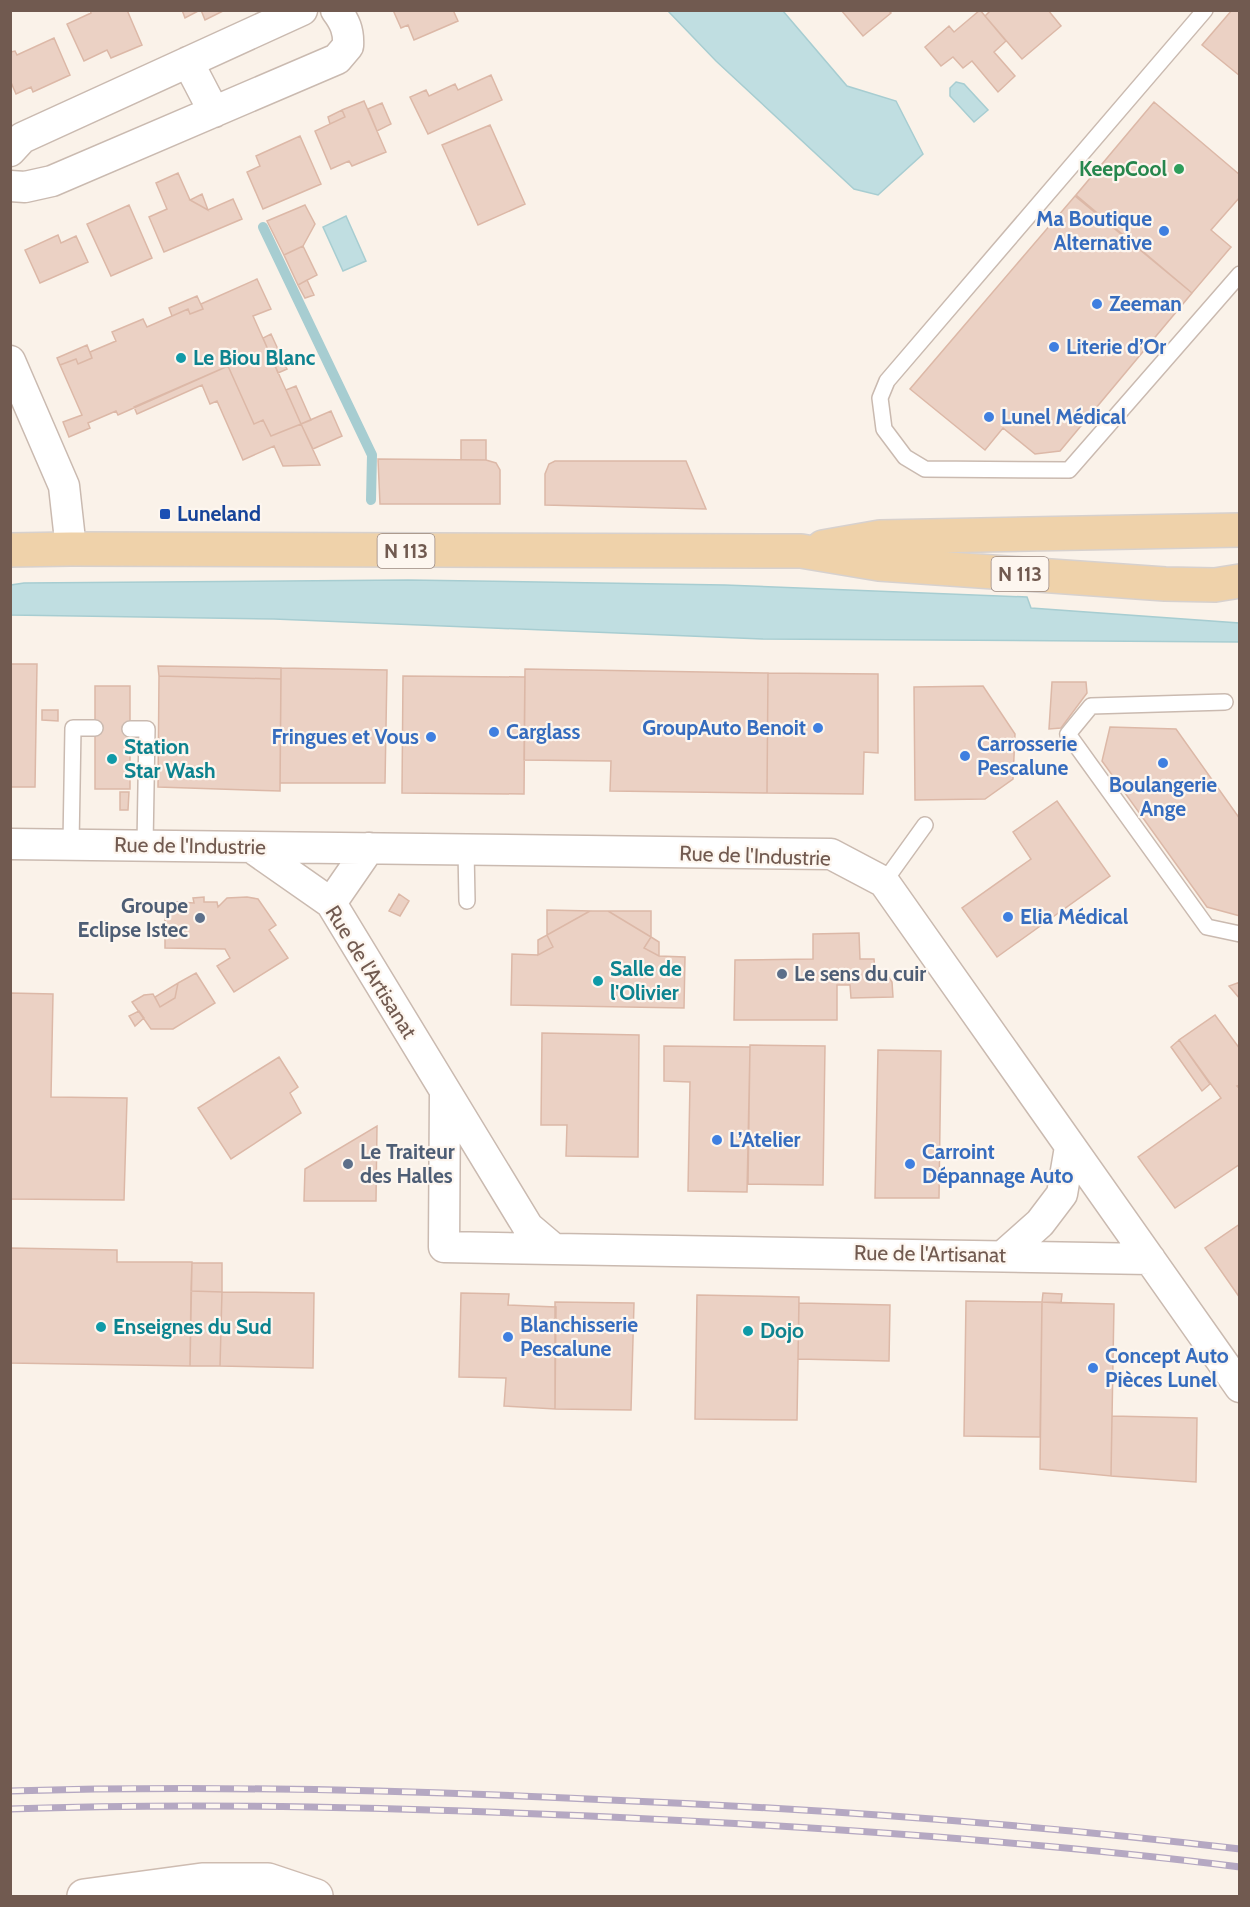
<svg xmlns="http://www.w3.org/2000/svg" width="1250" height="1907" viewBox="0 0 1250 1907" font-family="Cabin,sans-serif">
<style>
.water{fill:#c0dee1;stroke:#a7cdd1;stroke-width:1.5}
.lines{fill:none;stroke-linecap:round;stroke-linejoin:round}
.stream{stroke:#a7cdd1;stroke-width:10}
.building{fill:#ebd1c4;stroke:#dcb8a7;stroke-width:1.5}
.lane-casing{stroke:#cabab0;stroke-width:18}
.street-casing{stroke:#cabab0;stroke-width:33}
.secondary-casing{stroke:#cebcb1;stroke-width:36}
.primary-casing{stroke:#d7d1ce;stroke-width:36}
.lane{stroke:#fff;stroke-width:15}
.street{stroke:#fff;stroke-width:30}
.secondary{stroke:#fff;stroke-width:33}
.primary{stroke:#efd2aa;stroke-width:33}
.rail-casing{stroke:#b5a8c2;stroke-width:7}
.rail{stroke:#fdf6ef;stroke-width:4.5;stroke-dasharray:14;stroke-linecap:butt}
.leisure-dot{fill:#2e9e5b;stroke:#fdf6ef;stroke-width:2}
.shop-dot{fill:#3f7fe0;stroke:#fdf6ef;stroke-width:2}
.culture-dot{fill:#0f9aa8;stroke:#fdf6ef;stroke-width:2}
.transit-dot{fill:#1a4fb4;stroke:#fdf6ef;stroke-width:2}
.service-dot{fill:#5c6f8a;stroke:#fdf6ef;stroke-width:2}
.labels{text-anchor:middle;stroke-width:4.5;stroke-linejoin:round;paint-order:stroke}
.shield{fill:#fdf6ef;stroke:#9b8980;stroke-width:1.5}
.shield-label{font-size:20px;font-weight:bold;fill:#715a50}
.leisure-label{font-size:21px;font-weight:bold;fill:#27864d;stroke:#fdf6ef;text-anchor:end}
.shop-label{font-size:21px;font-weight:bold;fill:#366cbe;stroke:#fdf6ef;text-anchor:start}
.culture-label{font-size:21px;font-weight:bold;fill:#0d838f;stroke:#fdf6ef;text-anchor:start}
.transit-label{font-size:21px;font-weight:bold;fill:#164399;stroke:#fdf6ef;text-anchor:start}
.street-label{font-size:21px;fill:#715a50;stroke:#fdf6ef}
.service-label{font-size:21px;font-weight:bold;fill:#4e5e75;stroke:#fdf6ef;text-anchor:start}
</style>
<rect width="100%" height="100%" fill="#faf2e9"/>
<path class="water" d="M668 11H783L847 86 896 101 923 154 878 195 854 189 716 61Z
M956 82 964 84 988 110 974 122 950 96V88Z
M346 216 366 261 343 271 323 227Z
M408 580 725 585 1027 597 1031 608 1239 623V642L762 639 274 619 11 615V585L24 583Z"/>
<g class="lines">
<path class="stream" d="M263 227 372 455 371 500"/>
</g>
<path class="building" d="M90 10H127L142 45 111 58 107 50 84 61 67 24 91 13Z
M182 10H200L185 18Z
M201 10H225L205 20Z
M393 10H453L458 21 414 40 408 25 401 28Z
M841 10H888L891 13 863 36Z
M980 10 1006 41 994 52 1015 76 998 92 972 61 963 68 953 57 941 66 925 47 949 26 954 32Z
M991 10H1048L1061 26 1022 59 985 16Z
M1232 10H1240V76L1202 45Z
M54 38 70 75 33 92 31 87 16 94 10 80V52L15 51 17 55Z
M491 75 502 100 428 134 410 97 426 90 429 96 455 84 458 90Z
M364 101 386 152 352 166 349 161 331 169 315 131 345 117 342 110Z
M1154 102 1240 175V197L1211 230 1231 247 1192 293 1076 195Z
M382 103 391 124 377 131 368 109Z
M342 110 345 117 330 124 328 117Z
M490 125 525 204 478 225 442 145Z
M300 136 321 184 263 209 247 172 260 166 256 156Z
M178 173 190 200 208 210 233 199 242 219 164 252 149 217 167 209 156 183Z
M202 194 208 210 190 200Z
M1075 196 1192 293 1060 451 1035 454 1003 428 985 450 910 389Z
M129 205 152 258 111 276 87 224Z
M305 205 315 224 303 246 284 255 267 221Z
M58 235 61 243 76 236 88 262 40 283 25 250Z
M303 246 317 275 298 285 284 255Z
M257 279 271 309 253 316 301 424 271 436 263 420 254 424 228 366 118 415 116 411 88 423 90 428 69 437 63 422 82 415 60 365 76 359 78 364 92 358 90 352 116 341 112 332 143 319 147 327 188 309 190 314 203 309 201 304Z
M307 280 314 295 305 298 298 285Z
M197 296 203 309 190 314 188 309 172 316 169 308Z
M271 334 287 369 278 373 263 338Z
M87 345 92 358 78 364 76 359 60 365 57 358Z
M228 366 254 424 263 420 271 436 301 424 320 465 283 466 274 446 243 460 217 401 210 404 202 385 137 414 134 407Z
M296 386 311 420 301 424 286 390Z
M331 411 342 436 313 449 301 424Z
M461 440H486V460H461Z
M378 459 486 460 496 463 500 470V504H380Z
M555 461H686L706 509 545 505V474L549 464Z
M10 664H37L35 787H10Z
M158 666 281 668V679L159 676Z
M281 668 387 670 385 783H280Z
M525 669 768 673 767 793 610 791 611 761 524 760Z
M768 673 878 674V753L864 752 863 794 767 793Z
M159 676 281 679 280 791 158 787Z
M403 676 525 677 524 794 402 793Z
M1052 682H1086L1087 693 1061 728 1049 729Z
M95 686H130V789H95Z
M983 686 1015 734 1013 779 985 799 915 800 914 687Z
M42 710H58V721L42 720Z
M1110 727 1176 729 1240 819V916L1207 907 1102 761Z
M120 792H129L128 810H120Z
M1057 801 1110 876 997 957 962 908 1031 859 1013 832Z
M399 894 409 901 400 916 389 911Z
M204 897V902H217L218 907 227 898 247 897 258 899 276 925 269 930 288 958 234 992 217 966 230 958 225 949 165 948V901L194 903 193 898Z
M547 910 590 911 547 935Z
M590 911H608L651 937 644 948 659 956 685 957 684 1008 511 1005 512 954 538 955 553 947 547 935Z
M608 911H651V937Z
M859 933 860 959H874L875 971 884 970 892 982 893 997 851 998 850 985H837V1020H734L735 960 813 959V934Z
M547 935 553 947 538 955V940Z
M651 937 659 942V956L644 948Z
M196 973 215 1003 173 1029H151L132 1002 144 995 153 994 160 1007 175 998 178 983Z
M1240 982V999L1229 986Z
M178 983 175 998 160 1007 155 997Z
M10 993 53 994 51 1097 127 1098 124 1200 10 1199Z
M139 1011 144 1018 135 1026 129 1016Z
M1215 1015 1240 1049V1085L1237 1086 1240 1089V1164L1175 1208 1138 1157 1221 1098 1179 1040Z
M542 1033 639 1035 638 1157 566 1156 567 1125H541Z
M1179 1040 1210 1084 1202 1091 1171 1047Z
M750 1045 825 1046 823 1185 748 1184Z
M664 1046 750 1047 747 1192 688 1191 690 1082 664 1081Z
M878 1050 941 1051 939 1198H875Z
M279 1057 298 1087 290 1093 301 1113 231 1159 198 1108Z
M377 1126 376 1201H304L305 1169Z
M1240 1224V1298L1205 1248Z
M10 1248 117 1250V1262H192L190 1366 10 1363Z
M192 1263H222V1292L191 1291Z
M191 1291 222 1292 220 1366H190Z
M222 1292 314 1293 313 1368 220 1366Z
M461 1293 509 1294 508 1305 556 1307 555 1409 504 1406 506 1378 459 1377Z
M1043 1293 1062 1294 1061 1303 1042 1302Z
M697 1295 799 1297 797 1420 695 1419Z
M966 1301 1042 1302 1040 1437 964 1436Z
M555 1302 634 1303 631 1410 555 1409Z
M1042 1302 1114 1304 1111 1476 1040 1469Z
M799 1303 890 1305 889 1361 798 1359Z
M1112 1416 1197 1418 1196 1482 1111 1476Z"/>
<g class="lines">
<defs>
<path id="lane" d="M1205 10 887 381 880 398 884 429 905 457 925 469 1069 470 1240 274
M1225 702 1091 706 1068 734 1207 927 1240 934
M130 729H147L145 845
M71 844 73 728H95
M466 850 467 901
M884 882 925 825"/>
<path id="street" d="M188 62 214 112
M10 151 22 138 302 10
M10 186 25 187 52 181 337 59 348 46C349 31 345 22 336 10
M10 361 64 486 71 549
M10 844 831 854 884 882 1240 1387
M251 847 331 903 528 1227 554 1249 1150 1259
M331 903 369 848
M445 1091 444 1247 554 1249
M1004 1255 1040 1223 1062 1194 1070 1147"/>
<path id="secondary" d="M84 1896 202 1880H268L316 1896"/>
<path id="primary" d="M823 547 880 537 1240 530
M10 550 71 549 801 551 879 564 1165 584 1215 585 1240 581"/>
</defs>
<use href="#lane" class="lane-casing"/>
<use href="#street" class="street-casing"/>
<use href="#secondary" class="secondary-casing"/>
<use href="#primary" class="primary-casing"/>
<use href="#lane" class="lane"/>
<use href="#street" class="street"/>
<use href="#secondary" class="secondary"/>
<use href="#primary" class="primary"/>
<defs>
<path id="rail" d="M10 1791C211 1785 410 1790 610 1800 821 1809 1031 1824 1240 1849
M10 1809C211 1802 411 1808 610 1817 821 1827 1031 1841 1240 1867"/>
</defs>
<use href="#rail" class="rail-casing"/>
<use href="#rail" class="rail"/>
</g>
<circle class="leisure-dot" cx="1179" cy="169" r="6"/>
<g class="shop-dot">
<circle cx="1164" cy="231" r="6"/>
<circle cx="1097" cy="304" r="6"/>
<circle cx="1054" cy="347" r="6"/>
<circle cx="989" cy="417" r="6"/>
<circle cx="818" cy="728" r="6"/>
<circle cx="494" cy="732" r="6"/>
<circle cx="431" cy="737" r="6"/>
<circle cx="965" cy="756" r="6"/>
<circle cx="1163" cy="763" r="6"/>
<circle cx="1008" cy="917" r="6"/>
<circle cx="717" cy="1140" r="6"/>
<circle cx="910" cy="1164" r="6"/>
<circle cx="508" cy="1337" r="6"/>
<circle cx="1093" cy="1368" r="6"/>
</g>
<g class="culture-dot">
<circle cx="181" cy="358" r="6"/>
<circle cx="112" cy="759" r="6"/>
<circle cx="598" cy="981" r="6"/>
<circle cx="101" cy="1327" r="6"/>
<circle cx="748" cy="1331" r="6"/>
</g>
<rect class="transit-dot" x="159" y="508" width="12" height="12" rx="3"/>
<g class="service-dot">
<circle cx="200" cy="918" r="6"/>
<circle cx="782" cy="974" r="6"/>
<circle cx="348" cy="1164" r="6"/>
</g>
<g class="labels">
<g class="shield">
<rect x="377.5" y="534" width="57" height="34" rx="4.5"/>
<rect x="991.5" y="557" width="57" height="34" rx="4.5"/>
</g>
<g class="shield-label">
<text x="406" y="558">N 113</text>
<text x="1020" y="581">N 113</text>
</g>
<g class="leisure-label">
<text x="1167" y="176">KeepCool</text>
</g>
<g class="shop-label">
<text x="1152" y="226" text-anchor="end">Ma Boutique<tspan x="1152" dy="24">Alternative</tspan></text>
<text x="1109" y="311">Zeeman</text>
<text x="1066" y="354">Literie d’Or</text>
<text x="1001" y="424">Lunel Médical</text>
<text x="806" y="735" text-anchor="end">GroupAuto Benoit</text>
<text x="506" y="739">Carglass</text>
<text x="419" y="744" text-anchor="end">Fringues et Vous</text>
<text x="977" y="751">Carrosserie<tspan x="977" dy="24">Pescalune</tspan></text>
<text x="1163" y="792" text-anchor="middle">Boulangerie<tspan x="1163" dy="24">Ange</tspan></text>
<text x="1020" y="924">Elia Médical</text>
<text x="729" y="1147">L’Atelier</text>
<text x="922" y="1159">Carroint<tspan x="922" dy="24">Dépannage Auto</tspan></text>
<text x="520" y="1332">Blanchisserie<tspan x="520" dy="24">Pescalune</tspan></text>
<text x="1105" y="1363">Concept Auto<tspan x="1105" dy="24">Pièces Lunel</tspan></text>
</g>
<g class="culture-label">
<text x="193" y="365">Le Biou Blanc</text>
<text x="124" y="754">Station<tspan x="124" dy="24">Star Wash</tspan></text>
<text x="610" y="976">Salle de<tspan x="610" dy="24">l'Olivier</tspan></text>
<text x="113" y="1334">Enseignes du Sud</text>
<text x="760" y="1338">Dojo</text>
</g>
<g class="transit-label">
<text x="177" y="521">Luneland</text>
</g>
<g class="street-label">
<text transform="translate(190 846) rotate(1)" y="7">Rue de l'Industrie</text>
<text transform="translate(755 856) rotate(2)" y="7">Rue de l'Industrie</text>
<text transform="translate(371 972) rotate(58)" y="7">Rue de l'Artisanat</text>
<text transform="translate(930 1254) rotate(1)" y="7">Rue de l'Artisanat</text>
</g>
<g class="service-label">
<text x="188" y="913" text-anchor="end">Groupe<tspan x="188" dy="24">Eclipse Istec</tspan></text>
<text x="794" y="981">Le sens du cuir</text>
<text x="360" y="1159">Le Traiteur<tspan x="360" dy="24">des Halles</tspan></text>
</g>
</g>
<rect width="1250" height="1907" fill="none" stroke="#715a50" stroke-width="24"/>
</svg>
